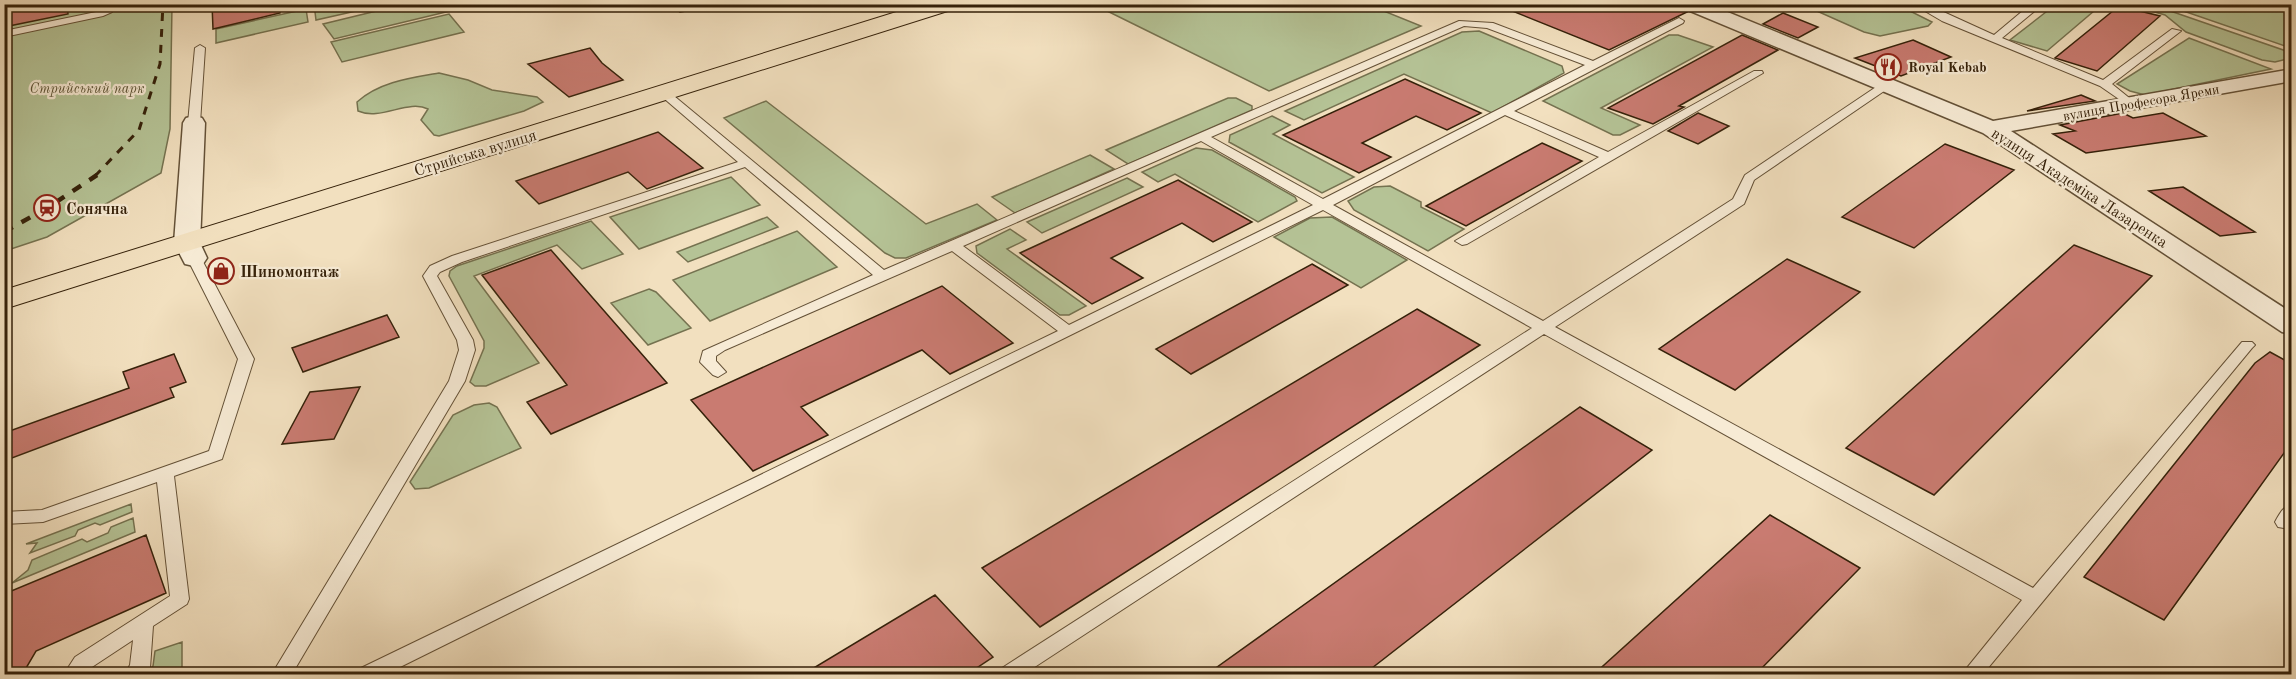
<svg xmlns="http://www.w3.org/2000/svg" width="2296" height="679" viewBox="0 0 2296 679" font-family="'Old Standard TT',serif">
<style>
.green{fill:#b5c396;stroke:#757250;stroke-width:1.5}
.building{fill:#c97b71;stroke:#35210a;stroke-width:1.5}
.lines{fill:none;stroke-linecap:round;stroke-linejoin:round}
.lane-casing{stroke:#645137;stroke-width:2}
.street-casing{stroke:#645137;stroke-width:3}
.primary-casing{stroke:#35210a;stroke-width:2}
.lane{fill:#f7ebd5;fill-rule:evenodd}
.street{fill:#f7ebd5;fill-rule:evenodd}
.primary{fill:#f2e0bf;fill-rule:evenodd}
.rail-far1{stroke:#35210a;stroke-width:3;stroke-dasharray:8 8;stroke-linecap:butt}
.rail{stroke:#35210a;stroke-width:4.5;stroke-dasharray:10 10;stroke-linecap:butt}
.labels{text-anchor:middle;stroke-width:4.5;stroke-linejoin:round;paint-order:stroke}
.far-poi-label{font-size:14px;font-weight:bold;fill:#35210a;stroke:#f7ebd5;text-anchor:start}
.far-park-label{font-size:14px;font-style:italic;fill:#5b5234;stroke:#f7ebd5}
.far-street-label{font-size:14px;fill:#35210a;stroke:#f7ebd5}
.street-label{font-size:16px;fill:#35210a;stroke:#f7ebd5}
.poi-label{font-size:16px;font-weight:bold;fill:#35210a;stroke:#f7ebd5;text-anchor:start}
</style>
<rect width="100%" height="100%" fill="#f2e0bf"/>
<filter id="stains"><feTurbulence type="fractalNoise" baseFrequency=".00333" numOctaves="4"/><feColorMatrix values="0 0 0 0 .2 0 0 0 0 .09 0 0 0 0 .02 0 0 0 .5 -.17"/></filter>
<radialGradient id="worn" r=".72"><stop offset=".6" stop-color="#630" stop-opacity="0"/><stop offset="1" stop-color="#630" stop-opacity=".3"/></radialGradient>
<path class="green" d="M314 4H383V5L316 20Z
M5 5H172L170 129 161 173 47 237 5 251Z
M401 5H475L334 39 323 24Z
M1095 5H1369L1421 26 1269 91Z
M1813 5H1898L1932 22 1928 26 1880 36 1864 32 1810 8Z
M2055 5H2101L2047 51 2010 40Z
M2130 5H2153L2289 52 2291 58 2275 62 2262 60 2186 32 2165 15Z
M2166 5H2282L2291 9V48Z
M306 9 308 22 216 43V29Z
M449 14 464 32 342 62 331 42Z
M1479 31 1562 66 1564 73 1492 113 1404 74 1304 120 1285 111 1462 32Z
M1669 35H1678L1713 47 1601 108 1640 125 1620 135H1613L1543 101Z
M2189 38 2271 69 2145 95 2130 91 2117 84Z
M439 73 468 80 492 90 537 97 543 102 524 111 439 136 434 135 421 120 428 109C408 99 381 121 358 111L357 102C379 82 410 78 439 73Z
M1228 98H1236L1252 106V110L1128 164 1106 150Z
M766 101 926 224 977 204 997 220 906 258H895L885 253 724 118Z
M1272 116 1290 125 1273 134 1354 177 1322 193 1229 142 1230 135Z
M1196 148 1212 150 1295 197 1297 201 1258 222 1175 174 1158 182 1142 172Z
M1090 155 1114 169 1015 213 992 197Z
M731 177 760 205 639 249 610 217Z
M1127 178 1143 187 1042 233 1027 222Z
M1390 186 1421 202V207L1464 229 1428 251 1354 210 1348 201 1374 187Z
M767 217 778 227 688 262 677 252Z
M1332 217 1407 260 1361 288 1274 237 1310 218Z
M591 221 623 254 582 269 557 245 474 276 539 363 486 386H475L470 382 484 348V341L449 276 450 271 457 266Z
M1010 229 1026 240 1007 249 1086 306 1069 315H1060L977 253 976 246Z
M797 231 837 267 710 321 673 280Z
M649 289 656 292 691 328 648 345 611 303Z
M489 403 497 407 521 448 429 488 415 489 410 482 453 415 474 405Z
M131 504 132 512 100 525 95 523 78 530 75 536 30 553 37 543 26 544Z
M133 518 135 532 12 583 28 570 32 560 82 539 87 542 108 533 111 527Z
M182 642V674H147L153 666 155 651Z"/>
<path class="building" d="M4 4H67L68 14 4 27Z
M212 4H279L280 13 213 29Z
M1495 4H1679L1687 12 1609 50Z
M2119 6 2160 16 2097 71 2055 58Z
M1783 13 1818 27 1798 38 1763 24Z
M1742 35 1778 50 1679 106 1684 107 1653 124 1608 108Z
M1913 40 1951 57 1901 76 1855 58Z
M590 48 602 63 623 80 569 97 528 64Z
M1405 79 1481 113 1447 130 1416 116 1362 143 1391 157 1359 173 1283 135Z
M2081 95 2095 101 2027 111Z
M1698 113 1729 126 1698 144 1668 131Z
M2123 113 2133 118 2163 113 2206 136 2086 153 2053 134 2075 131 2060 125Z
M658 132 703 168 647 189 628 172 539 204 516 181Z
M1542 143 1582 161 1466 226 1426 206Z
M1945 144 2014 170 1914 248 1842 217Z
M1178 180 1252 222 1213 242 1182 223 1111 258 1143 278 1092 304 1020 253Z
M2183 187 2255 232 2220 236 2149 191Z
M2074 245 2152 276 1934 495 1846 448Z
M551 250 667 383 551 434 527 402 567 385 482 275Z
M1787 259 1860 292 1735 390 1659 349Z
M1312 264 1348 285 1191 374 1156 349Z
M942 286 1013 343 950 374 922 350 801 407 828 435 753 471 691 400Z
M1417 309 1480 345 1040 627 982 568Z
M387 315 399 337 303 372 292 348Z
M2270 352 2292 364V442L2164 620 2084 577 2255 363Z
M174 354 186 382 170 388 174 397 4 461V433L129 388 123 372Z
M360 387 334 439 282 444 310 392Z
M1580 407 1652 450 1363 675H1206Z
M1770 515 1860 568 1755 675H1593Z
M146 535 166 593 36 651 22 675H4V594Z
M935 595 993 657 966 675H802Z"/>
<g class="lines">
<defs>
<path id="lane" d="M105 4H115L112 12 103 16 4 37V31L96 12 104 8Z
M672 4H684L689 10 680 12Z
M1797 4 1791 8 1786 5V4Z
M1913 4H1926L1994 35 2031 4H2043L2002 38 2103 80 2172 29 2181 31 2112 84 2133 101 2135 103 2129 106 2100 86 1942 21Z
M1679 18 1684 21 1683 23 1514 111 1608 152 1754 71H1762L1763 73 1467 244 1462 245 1455 241 1599 157 1505 115 1333 205 1543 321 1733 199 1745 175 1882 83H1890V87L1754 180 1744 204 1555 327 2033 588 2242 342H2252L2255 345 2252 348 1983 674H1962L2022 600 1544 334 1024 674H999L1002 668 1532 328 1323 210 386 674H358L361 668 1058 331 952 251 725 350 716 356V361L726 372 718 377 713 375 700 362 703 351 873 275 745 167 462 262 440 272 437 276 473 340 475 350 465 381 292 674H272L449 381 459 350 457 340 423 276 430 266 452 256 738 162 660 95V91H668L884 270 1459 21 1493 23 1593 61ZM1464 26 1487 28 1585 65 1323 199 1211 137ZM1201 141 1313 205 1069 325 963 246Z
M200 45 205 48 200 123 194 127 188 123 195 48Z
M194 254 201 258 254 359 222 459 174 476 189 599 187 604 153 626 150 668 146 674H125L130 665 133 640 89 669 85 674H64L75 657 170 596 157 482 43 522 4 524V512L42 510 209 451 238 359 187 258Z
M2292 504V525L2284 528 2278 527 2275 522C2279 515 2283 506 2292 504Z"/>
<path id="street" d="M1681 4H1708L1993 121 2292 69V81L2011 131 2292 313V334L2282 332 1983 133 1683 8Z
M194 116 202 118 205 123 200 243 207 258 203 264 194 266 185 264 174 243 183 123 186 118Z"/>
<path id="primary" d="M922 4H957L954 9 4 309V290Z"/>
</defs>
<use href="#lane" class="lane-casing"/>
<use href="#street" class="street-casing"/>
<use href="#primary" class="primary-casing"/>
<use href="#lane" class="lane"/>
<use href="#street" class="street"/>
<use href="#primary" class="primary"/>
<path class="rail-far1" d="M95 176 139 130 160 64 163 4"/>
<path class="rail" d="M4 232 47 208 97 175"/>
</g>
<defs>
<symbol id="restaurant-ring" viewBox="-11 -11 22 22"><circle r="9.5" fill="#f7ebd5" stroke="#8f2418" stroke-width="1.5"/><path d="M-5-6h1v4h1v-4h1v4h1v-4h1v5L-1.5 .5V6h-2V.5L-5-1ZM5-6V6H3V1.5H1.5Q1.5-4 5-6Z" fill="#8f2418"/></symbol>
<symbol id="station-ring" viewBox="-11 -11 22 22"><circle r="9.5" fill="#f7ebd5" stroke="#8f2418" stroke-width="1.5"/><path d="M-3-6H3Q5-6 5-4V2Q5 4 3 4L4.5 6H3L1.5 4h-3L-3 6H-4.5L-3 4Q-5 4-5 2V-4Q-5-6-3-6ZM-3.5-4v3h7v-3ZM-3.5 1v1.5H-2V1ZM2 1v1.5H3.5V1Z" fill="#8f2418"/></symbol>
<symbol id="shop-ring" viewBox="-11 -11 22 22"><circle r="9.5" fill="#f7ebd5" stroke="#8f2418" stroke-width="1.5"/><path d="M-5-2.5h2.3a2.7 3.5 0 0 1 5.4 0H5L5.5 6h-11ZM-1.5-2.5h3a1.5 2.3 0 0 0-3 0Z" fill="#8f2418"/></symbol>
</defs>
<g fill-rule="evenodd">
<use href="#restaurant-ring" x="1873" y="52" width="30" height="30"/>
<use href="#station-ring" x="32" y="193" width="30" height="30"/>
<use href="#shop-ring" x="206" y="256" width="30" height="30"/>
</g>
<g class="labels">
<g class="far-poi-label">
<text x="1908" y="72">Royal Kebab</text>
</g>
<g class="far-park-label">
<text x="87" y="93">Стрийський парк</text>
</g>
<g class="far-street-label">
<text transform="translate(2141 102) rotate(-10)" y="5">вулиця Професора Яреми</text>
</g>
<g class="street-label">
<text transform="translate(475 152) rotate(-17)" y="6">Стрийська вулиця</text>
<text transform="translate(2080 187) rotate(33)" y="6">вулиця Академіка Лазаренка</text>
</g>
<g class="poi-label">
<text x="66" y="214">Сонячна</text>
<text x="240" y="277">Шиномонтаж</text>
</g>
</g>
<rect width="2296" height="679" fill="none" stroke="#f2e0bf" stroke-width="24"/>
<rect x="6" y="6" width="2284" height="667" fill="none" stroke="#35210a" stroke-width="3"/>
<rect x="12" y="12" width="2272" height="655" fill="none" stroke="#35210a" stroke-width="1.5"/>
<rect width="100%" height="100%" filter="url(#stains)"/>
<rect width="100%" height="100%" fill="url(#worn)"/>
</svg>
